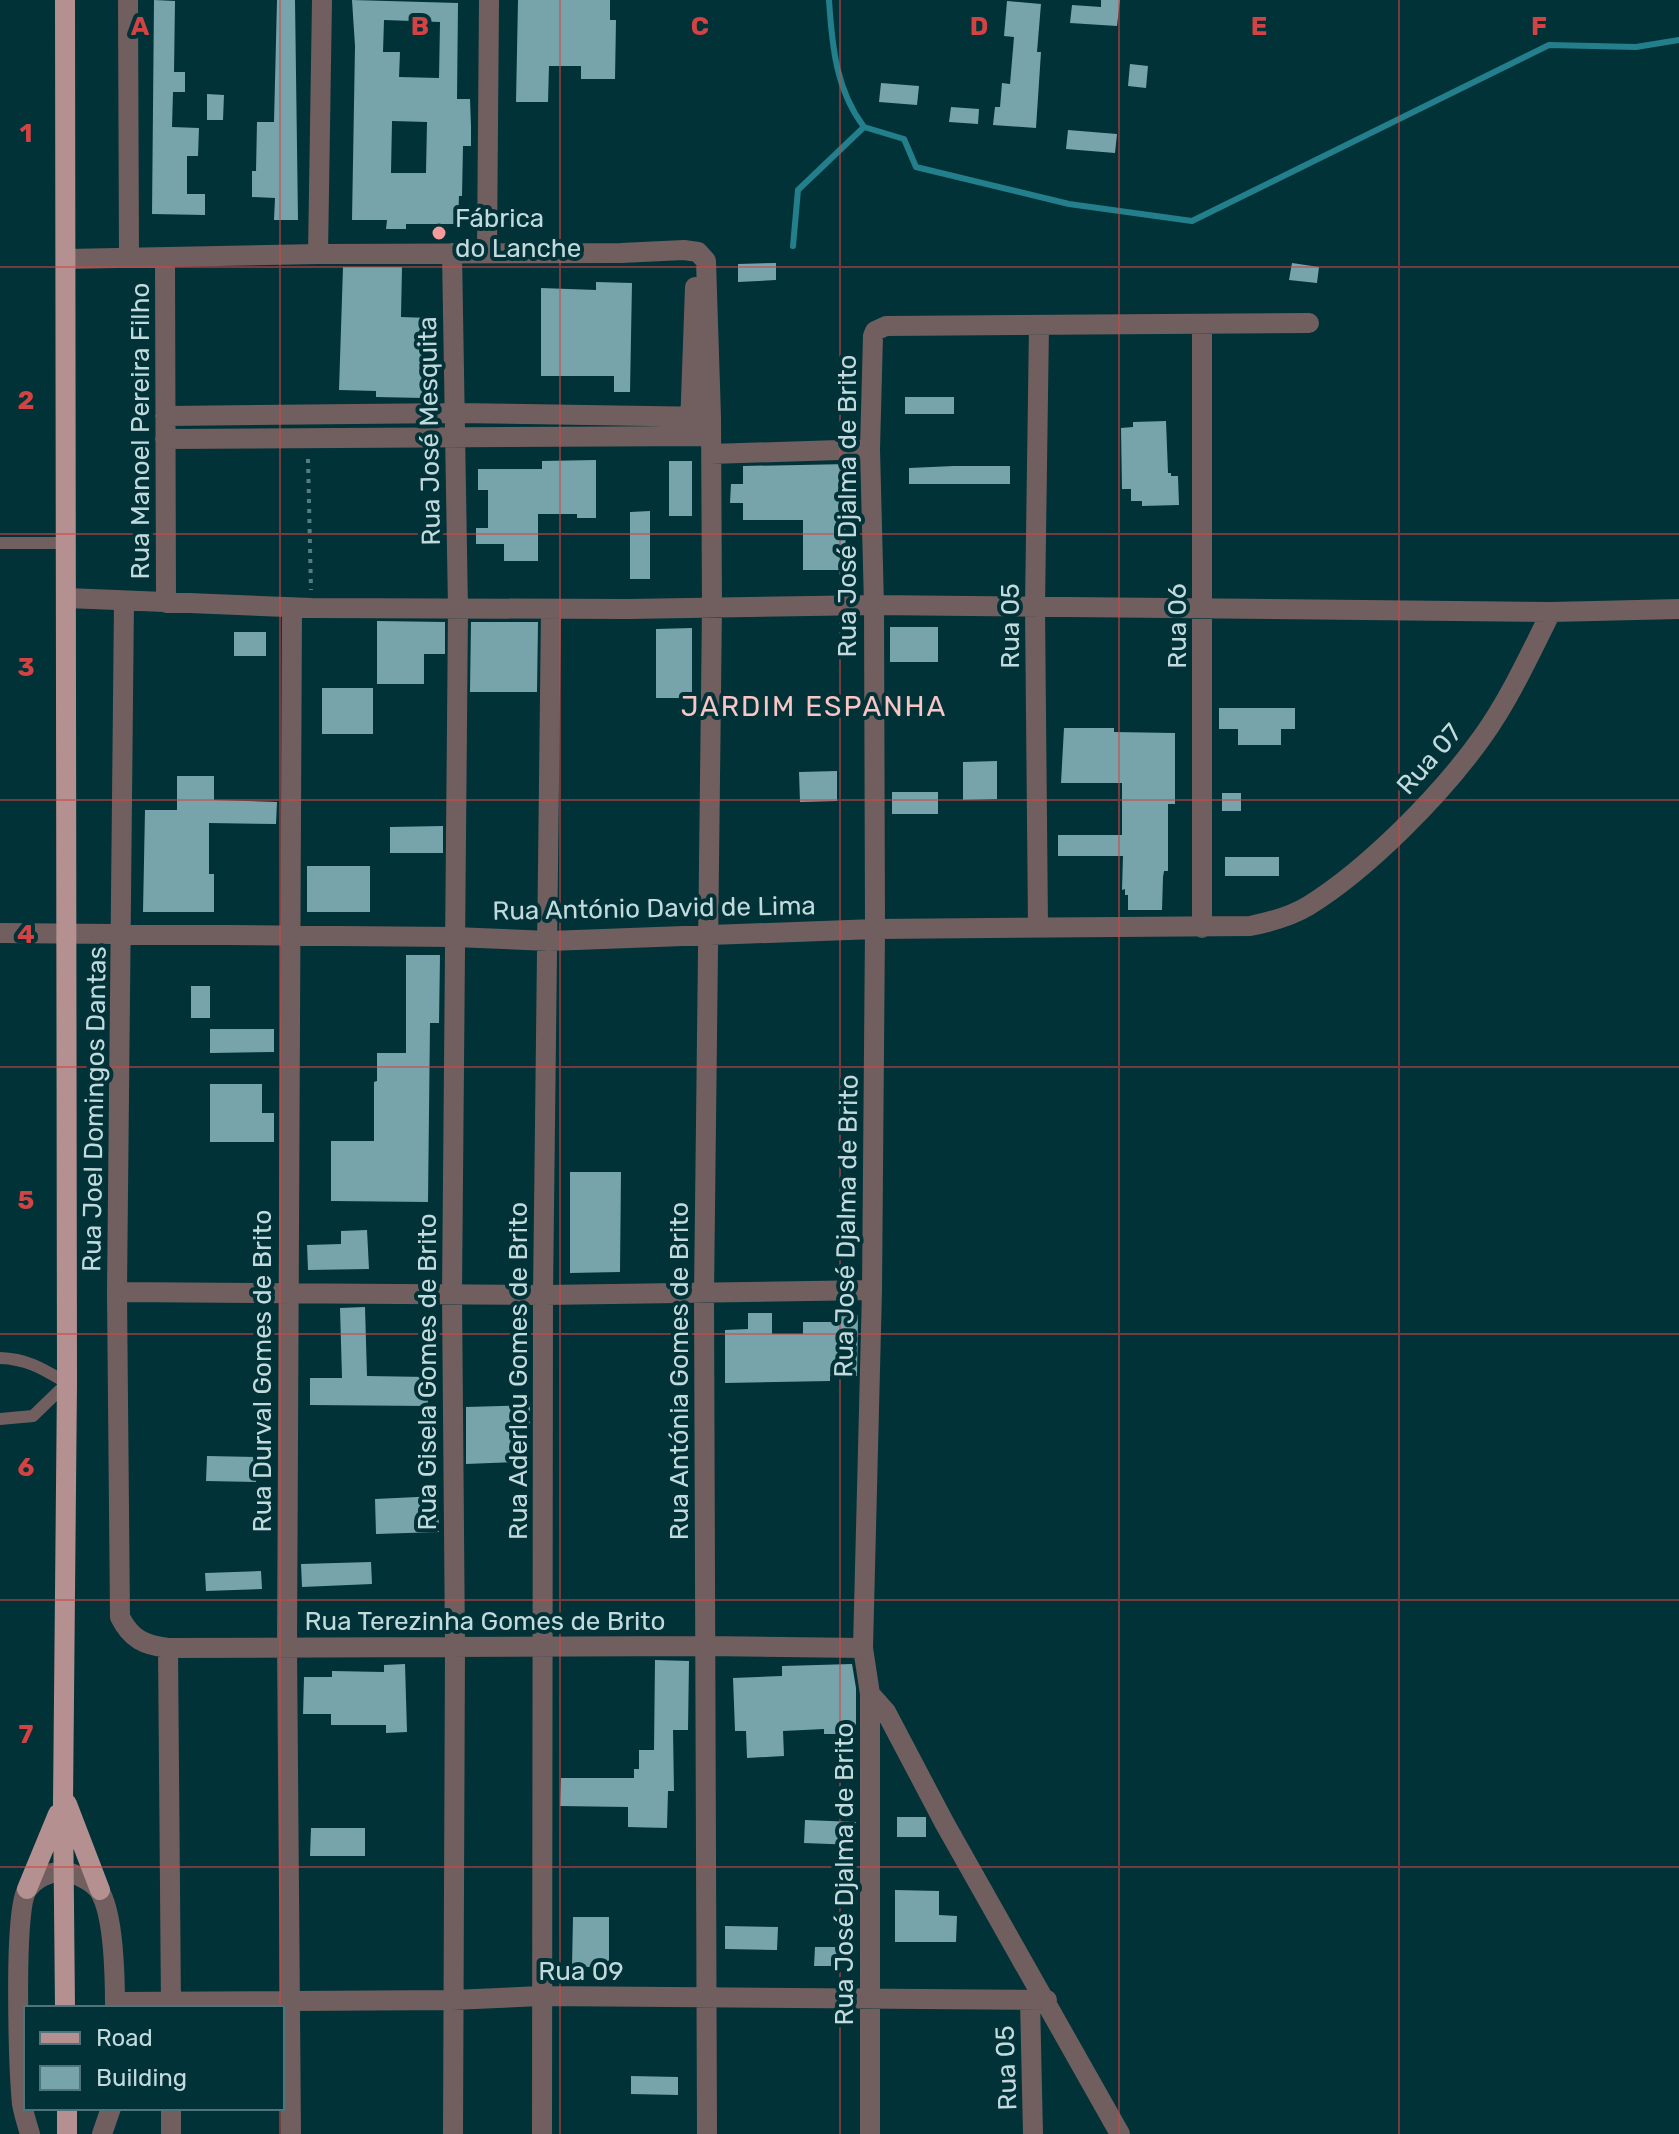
<svg xmlns="http://www.w3.org/2000/svg" width="1679" height="2134" viewBox="0 0 1679 2134" font-family="Rubik,sans-serif">
<style>
.lines{fill:none;stroke-linecap:round;stroke-linejoin:round}
.stream{stroke:#227f8b;stroke-width:6}
.building{fill:#77a4ab;fill-rule:evenodd}
.path{stroke:#577d81;stroke-width:4;stroke-dasharray:4 6;stroke-linecap:butt}
.lane{stroke:#705f5e;stroke-width:12}
.street{stroke:#705f5e;stroke-width:20}
.primary{stroke:#b49190;stroke-width:20}
.grid{fill:none;stroke:#d34343;stroke-width:2;stroke-opacity:0.55}
.poi-dot{fill:#f59b9b;stroke:#013238;stroke-width:3}
.labels{text-anchor:middle;stroke-width:8;stroke-linejoin:round;paint-order:stroke}
.poi-label{font-size:26px;fill:#c3dadd;stroke:#013238;text-anchor:start}
.street-label{font-size:26px;fill:#c3dadd;stroke:#013238}
.neighbourhood-label{font-size:28px;letter-spacing:2px;fill:#fac6c5;stroke:#013238}
.grid-label{font-size:26px;text-anchor:middle;font-weight:bold;fill:#d34343;stroke:#013238;stroke-width:8;stroke-linejoin:round;paint-order:stroke}
</style>
<rect width="100%" height="100%" fill="#013238"/>
<g class="lines">
<path class="stream" d="M829 0C832 46 836 90 864 127
M793 246 798 190 864 127 904 139 916 167 1069 204 1192 221 1549 45 1636 47 1679 40"/>
</g>
<path class="building" d="M154 0 175 1 174 72H185V92H173L172 127 199 128 198 156H187V194H205V215L152 214Z
M277 0H295L298 220H274L275 198 252 197V171H256L257 122H274Z
M352 0 458 3 457 99H470L471 126V146H463L462 196H459L458 224H406V229H386L387 220H352L355 46ZM384 20 440 22 439 78 399 77 400 52H383ZM392 121 427 122 426 173H391Z
M518 0H610V20H616L615 79H581V66H549L548 102H516Z
M1101 0H1120L1117 26 1070 23 1072 5 1101 7Z
M1007 1 1041 4 1037 52H1041L1036 128 993 125 995 107H1000L1002 83 1010 84 1014 37 1004 36Z
M1130 64 1148 66 1146 88 1128 86Z
M881 83 919 86 917 105 879 102Z
M207 94 224 95 223 120H207Z
M951 107 979 109 978 124 949 122Z
M1068 130 1117 134 1115 153 1066 149Z
M776 263V280L738 282V264Z
M1292 263 1319 267 1317 283 1289 280Z
M343 267H402L401 317 429 318 428 377H424V398L376 397V391L339 390Z
M596 282 632 283 630 392H614V376H541V288L596 290Z
M905 397H954V414H905Z
M1166 421 1168 473H1171V476H1178L1179 505 1142 506V501H1131V489H1122L1121 428 1133 427V422Z
M596 460V518H577V514H538V561H504V544H476V528H488V490H478V469H542V461Z
M669 461H692V516H669Z
M849 464V503H845L846 570H803V520H743V503H730L731 484H743V466Z
M954 466H1010V484H909V468Z
M650 511V579H630V512Z
M377 621 445 622V654H424V684H377Z
M471 622H538L537 692H470Z
M890 627H938V662H890Z
M692 628V698H656V629Z
M234 632H266V656H234Z
M322 688H373V734H322Z
M1219 708H1295V729H1281V745H1238V729H1219Z
M1064 728H1114V732L1175 733V804H1168V871H1164L1163 877 1162 910H1128V895H1125V889L1122 890 1123 856H1058V835H1122V783H1061Z
M997 761V799L963 800V762Z
M837 771V801L800 802 799 772Z
M177 776H214V800L277 802 276 824 209 823V874H214V912H143L145 810H177Z
M892 792H938V814H892Z
M1222 793H1241V811H1222Z
M443 826V853H390V827Z
M1225 857H1279V876H1225Z
M307 866H370V912H307Z
M406 955H440L439 1023H430L428 1202 331 1201V1141H374V1082L377 1081V1053H406Z
M191 986H210V1018H191Z
M210 1029H274V1052L210 1053Z
M210 1084H262V1113H274V1142H210Z
M570 1172H621L620 1272 570 1273Z
M367 1230 369 1269 308 1270 307 1245 341 1244V1231Z
M365 1307 367 1376 428 1377V1406L310 1405V1378H342L340 1308Z
M748 1313H772V1334H803V1322H834V1315H858L857 1376H830V1381L725 1383V1330L748 1329Z
M530 1405V1429H517L518 1462 466 1464V1407Z
M207 1456 257 1457 256 1482 206 1481Z
M438 1496 439 1532 376 1534 375 1499Z
M371 1562 372 1584 302 1587 301 1564Z
M261 1571 262 1589 206 1591 205 1573Z
M655 1660 689 1661 688 1730H673L674 1791H668L667 1828 628 1827V1807L560 1806 561 1778H634V1769H639V1750H654Z
M405 1664 407 1732 386 1733V1725H331V1714H303L304 1677H332V1671L384 1672V1665Z
M852 1664 856 1688V1734H824V1729L783 1731 784 1756 747 1758 746 1731H735L733 1678 782 1676V1666Z
M897 1817H926V1837H897Z
M805 1820 856 1822 855 1845 804 1843Z
M311 1828H365V1856H310Z
M895 1890 939 1891V1915L957 1916 956 1942H895Z
M573 1917H609V1967H572Z
M725 1926 778 1927 777 1950 725 1949Z
M815 1947H839L838 1966H814Z
M631 2076 678 2077V2095L631 2094Z"/>
<g class="lines">
<path class="path" d="M308 459 311 590"/>
<path class="lane" d="M0 543H67
M0 1358C28 1359 43 1369 67 1383L33 1416 0 1419"/>
<path class="street" d="M128 0 129 258
M487 252 489 0
M452 253 458 609 452 1294 455 1648 453 2134
M318 254 322 0
M165 258 166 603
M67 259 318 254 621 253 684 250 698 252 706 261 711 417 712 607 704 1294 707 2134
M1202 325V928
M165 416 455 413 711 417
M690 427 695 287
M165 439 711 436
M711 454 870 449
M67 598 311 608 628 609 874 605 1551 612 1679 609
M124 601 117 1292 120 1617C131 1639 144 1645 168 1648L705 1646 863 1648
M1038 926 1035 607 1039 325
M0 933 454 937 549 941 875 929 1250 926C1270 922 1290 917 1308 906 1368 869 1442 794 1483 736 1510 698 1530 654 1551 612
M117 1292 543 1295 872 1290
M168 1648 171 2008
M870 1694 886 1712 945 1824 1120 2134
M1030 2000 1033 2134
M115 2002 452 2000 541 1996 1047 2000
M171 2108V2134
M30 2134C27 2124 24 2115 22 2104 19 2072 13 1911 27 1890 35 1878 50 1871 64 1872 76 1873 94 1882 100 1892 114 1916 115 1980 115 2008
M102 2134 111 2108
M291 2134 287 1647 292 608
M542 2134 543 1295 551 609
M870 2134V1694L863 1648 872 1290 875 929 874 605 870 449 873 336 875 331 886 326 1309 323"/>
<path class="primary" d="M67 1804 100 1890
M27 1889 58 1814
M65 2008 63 1803 67 1383 65 0
M67 2108V2134"/>
</g>
<path class="grid" d="M280 0V2008M560 0V2134M840 0V2134M1119 0V2134M1399 0V2134M0 267H1679M0 534H1679M0 800H1679M0 1067H1679M0 1334H1679M0 1600H1679M0 1867H1679M280 2108V2134"/>
<circle class="poi-dot" cx="439" cy="233" r="8"/>
<g class="labels">
<g class="poi-label">
<text x="455" y="227">Fábrica<tspan x="455" dy="30">do Lanche</tspan></text>
</g>
<g class="street-label">
<text transform="translate(140 431) rotate(-90)" y="9">Rua Manoel Pereira Filho</text>
<text transform="translate(429 431) rotate(-91)" y="9">Rua José Mesquita</text>
<text transform="translate(847 506) rotate(-90)" y="9">Rua José Djalma de Brito</text>
<text transform="translate(1010 626) rotate(-90)" y="9">Rua 05</text>
<text transform="translate(1177 626) rotate(-90)" y="9">Rua 06</text>
<text transform="translate(1429 759) rotate(-49)" y="9">Rua 07</text>
<text transform="translate(654 908) rotate(-1)" y="9">Rua António David de Lima</text>
<text transform="translate(94 1109) rotate(-89)" y="9">Rua Joel Domingos Dantas</text>
<text transform="translate(846 1226) rotate(-89)" y="9">Rua José Djalma de Brito</text>
<text transform="translate(262 1371) rotate(-90)" y="9">Rua Durval Gomes de Brito</text>
<text transform="translate(518 1371) rotate(-90)" y="9">Rua Aderlou Gomes de Brito</text>
<text transform="translate(679 1371) rotate(-90)" y="9">Rua Antónia Gomes de Brito</text>
<text transform="translate(427 1372) rotate(-90)" y="9">Rua Gisela Gomes de Brito</text>
<text x="485" y="1630">Rua Terezinha Gomes de Brito</text>
<text transform="translate(844 1874) rotate(-90)" y="9">Rua José Djalma de Brito</text>
<text x="581" y="1980">Rua 09</text>
<text transform="translate(1006 2068) rotate(-92)" y="9">Rua 05</text>
</g>
<g class="neighbourhood-label">
<text x="814" y="716">JARDIM ESPANHA</text>
</g>
</g>
<g class="grid-label">
<text x="140" y="35">A</text>
<text x="420" y="35">B</text>
<text x="700" y="35">C</text>
<text x="979" y="35">D</text>
<text x="1259" y="35">E</text>
<text x="1539" y="35">F</text>
<text x="26" y="142">1</text>
<text x="26" y="409">2</text>
<text x="26" y="676">3</text>
<text x="26" y="943">4</text>
<text x="26" y="1209">5</text>
<text x="26" y="1476">6</text>
<text x="26" y="1743">7</text>
</g>
<rect x="24" y="2006" width="260" height="104" fill="#013238" stroke="#4f757a" stroke-width="2"/>
<rect x="40" y="2032" width="40" height="12" fill="#b49190" stroke="#4f757a" stroke-width="2"/>
<text x="96" y="2046" font-size="24" fill="#c3dadd">Road</text>
<rect x="40" y="2066" width="40" height="24" fill="#77a4ab" stroke="#4f757a" stroke-width="2"/>
<text x="96" y="2086" font-size="24" fill="#c3dadd">Building</text>
</svg>
